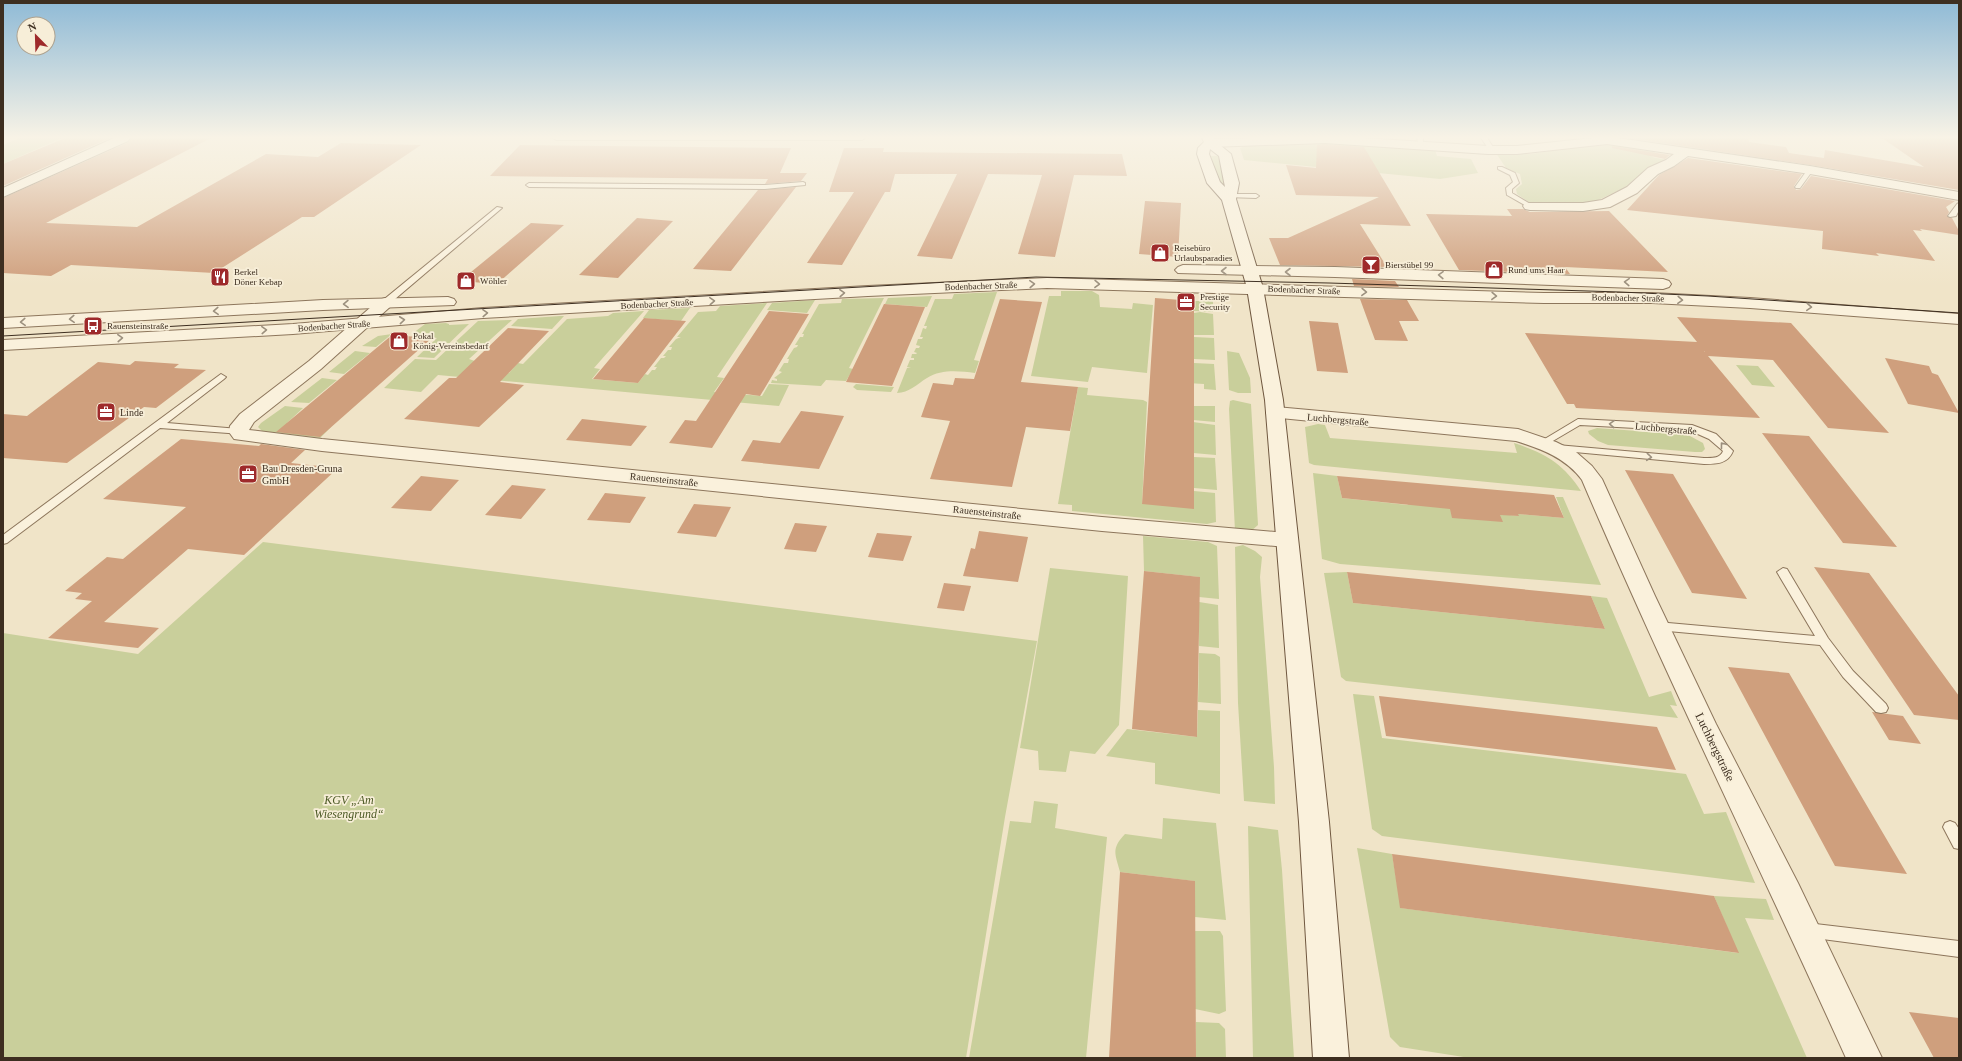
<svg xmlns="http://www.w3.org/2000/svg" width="1962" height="1061" viewBox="0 0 1962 1061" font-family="Georgia,serif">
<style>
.green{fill:#c9cf9b}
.building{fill:#cf9f7d}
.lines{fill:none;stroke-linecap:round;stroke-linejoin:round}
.service-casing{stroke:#8d765c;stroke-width:2}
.minor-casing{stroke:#8d765c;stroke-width:2}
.tertiary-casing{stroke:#8d765c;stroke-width:2}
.secondary-casing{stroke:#6f573f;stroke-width:2}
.service{fill:#faf1dc;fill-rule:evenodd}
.minor{fill:#faf1dc;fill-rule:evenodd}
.tertiary{fill:#faf1dc;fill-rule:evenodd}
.secondary{fill:#faf1dc;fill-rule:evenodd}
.tram{stroke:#3d2e20;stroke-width:1}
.oneway{stroke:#9c907e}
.labels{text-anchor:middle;stroke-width:3.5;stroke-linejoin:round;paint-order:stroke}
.far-poi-label{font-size:9px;fill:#3d2e20;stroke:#f7eed8;text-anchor:start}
.far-street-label{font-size:9px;fill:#3d2e20;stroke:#f7eed8}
.poi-label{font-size:10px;fill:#3d2e20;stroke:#f7eed8;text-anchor:start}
.street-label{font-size:10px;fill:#3d2e20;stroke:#f7eed8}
.near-street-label{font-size:12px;fill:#3d2e20;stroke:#f7eed8}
.near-park-label{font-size:12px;font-style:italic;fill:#4d5a26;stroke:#f7eed8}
</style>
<rect width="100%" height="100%" fill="#f0e4c8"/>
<path class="green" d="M20 138H62L3 164V145Z
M1328 142 1435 150 1437 156 1471 159 1478 173 1440 179 1244 160 1240 148 1250 144Z
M1600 143 1639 147V150L1655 152 1652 157 1667 160 1648 170 1624 188 1594 202 1530 203 1517 194 1516 189 1522 184 1520 174 1506 168 1496 153 1531 154Z
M1211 156H1218L1225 184H1221L1215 172Z
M1061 291H1092L1099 295 1100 307 1132 309 1133 303 1153 305 1147 373 1092 367 1088 382 1031 376 1049 296H1061Z
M997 292 974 360 979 361 975 373C959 371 941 369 927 378 917 384 909 393 897 393L907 368 911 367H907L910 360H914V358H911L912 354H916L917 353 914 352 916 348H919L920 346 916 345 918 339H922L923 337H920L923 328 926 329 927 326H924L935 299H952L954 294Z
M932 296 927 307 885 304 888 298Z
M884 298 849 368 853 369 846 381 826 380 821 386 771 383 772 380 777 381V379L774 378 782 372 779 371 784 363H788L789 359H787L794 348 797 347 798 345H795L800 337H803L804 334H802L819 304 841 303 842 299Z
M815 300 807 313 767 310 772 303Z
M1194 301H1213V312L1194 311Z
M767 303 717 377 724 378 714 392 762 396 769 384 789 385 779 406 438 375 421 392 384 388 415 359 436 360 478 321 512 320 469 359 509 373 518 363 523 364 567 319 608 316 613 313 644 311 594 368 600 369 592 379 638 383 645 374 648 375 652 370H655L657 367H654L661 358H664L666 356H663L668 350H671L672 347H669L676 339 681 337H677L698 312 716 311 720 306Z
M690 308 681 321 643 318 649 310Z
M1200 312 1213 314 1214 335H1194V313Z
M560 316H564L552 329 511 326 518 319Z
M446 323 449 324V325L469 324 434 358 417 357 437 338 412 334 425 324Z
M392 334 376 347 362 346 378 336Z
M1194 337 1214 338 1215 360 1194 359Z
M355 351 370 353 344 374 329 372Z
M1227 351 1239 353 1250 378 1251 393H1238L1229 390Z
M1194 363 1214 364 1216 390 1204 389V384L1187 383 1194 375Z
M1736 365 1758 366 1775 387 1752 385Z
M322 378 337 380 309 403 291 402Z
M856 384 894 387 891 392 857 390 853 387Z
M1078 387 1088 388 1087 395 1143 400 1147 402 1142 504 1194 491 1215 493 1216 522 1207 524 1072 511V505L1058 504Z
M1233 400 1251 404 1258 525 1251 531H1235L1229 409 1230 401Z
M285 406 303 408 287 423 331 427 320 438 262 431 258 427 261 423Z
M1193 406H1215V422L1193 420Z
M1193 422 1215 425 1216 455 1193 453Z
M1318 424 1325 425 1330 438 1517 453 1514 443C1544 453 1563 463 1581 491L1314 465 1309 463 1305 427Z
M1597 428 1678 434 1688 435 1703 443 1705 449 1702 452H1695L1608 445 1598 441 1589 434 1588 431Z
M1194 457 1215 458 1217 490 1194 488Z
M1313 473 1337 476 1342 498 1408 505 1407 503 1518 516V514L1564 518 1556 497H1563L1601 585 1340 564 1322 559Z
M1143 536 1208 542 1217 546 1219 599 1199 597V577L1144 571Z
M263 542 1037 641 1005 817 966 1058H3V633L138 654Z
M1243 545 1255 551 1262 557 1260 577 1274 767 1275 804 1244 801 1238 703 1235 547Z
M1050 568 1128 576 1119 725 1095 754 1070 751 1066 772 1039 770 1038 751 1020 748Z
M1347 572 1353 603 1605 629 1591 596 1607 598 1649 697 1671 691 1677 706 1670 705 1678 718 1346 681 1341 677 1324 573Z
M1199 602 1218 605 1219 648 1199 646Z
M1199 653 1215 654 1220 657 1221 704 1198 702Z
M1353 694 1374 696 1382 738 1686 774 1704 814 1726 812 1755 883 1382 836 1372 829Z
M1198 710 1220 711V794L1155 784V763L1106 756 1127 729 1197 737Z
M1034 801 1058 804 1055 828 1107 837 1086 1058H969L1010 821 1031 823Z
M1163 818 1216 823 1226 920 1195 917 1194 881 1120 872C1115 853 1111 849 1125 834L1162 839Z
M1248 826 1278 830 1282 870 1294 1058H1253Z
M1357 848 1392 854 1401 908 1738 953 1714 896 1766 899 1774 920 1745 918 1807 1058H1470L1400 1047 1390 1037Z
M1195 931H1220L1223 936 1226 1011 1219 1014 1195 1009Z
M1196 1022 1219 1023 1225 1029 1226 1058H1196Z"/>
<path class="building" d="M65 138H110L3 186V164Z
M131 138H211L46 223 137 227 266 154 318 157 341 143 421 145 314 217H302L214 273 71 265 51 276 3 273V198L129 142Z
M1628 138H1748L1749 142 1786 147 1789 153 1824 158 1825 150 1924 167 1882 138H1959V190L1810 165Z
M1325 144 1364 147 1411 226 1360 224 1387 267 1280 265 1269 238H1288L1379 197 1296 195 1286 165 1316 168 1317 145Z
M520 145 791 148 780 173H807L801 181 765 184 768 179 490 176Z
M1612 146 1670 155 1665 159 1612 148Z
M844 148H884L883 152 1122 154 1127 176 1074 175 1055 257 1018 254 1042 175 988 174 952 259 917 256 957 174H895L890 192H885L842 265 807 263 854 192H829Z
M1688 158 1802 174 1794 186 1796 190 1801 189 1811 176 1955 201 1946 207 1949 212 1947 216 1952 218 1959 231V235L1920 229 1922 231 1913 230 1935 261 1876 253 1879 256 1822 249 1823 231 1627 210 1659 175Z
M796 187 731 271 693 269 758 190Z
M1145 201 1181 203 1178 257 1139 254Z
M1507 209H1523L1530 212 1609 211 1668 272 1565 267 1570 274 1459 270 1426 214 1512 216Z
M637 218 673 221 618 278 579 275Z
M531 223 564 225 497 284 460 281Z
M1352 279 1395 281 1399 287 1354 286Z
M1155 298 1194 301V509L1142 504Z
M1000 299 1042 302 1021 382 1078 387 1070 431 1026 427 1012 487 930 479 950 421 921 417 933 383 953 385 955 378 974 379Z
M1360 299 1407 300 1419 321H1399L1408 341 1375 340Z
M884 304 925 307 892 386 846 382Z
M769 311 809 314 760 396 746 394 712 448 669 443 685 420 696 421Z
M1677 317 1791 323 1889 433 1828 428 1773 360 1708 356 1760 418 1576 408 1574 404H1567L1525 333 1697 342 1705 352Z
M644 318 686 321 638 383 593 379Z
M1309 321 1338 323 1348 373 1317 371Z
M508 328 549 331 500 382 524 385 479 427 404 419 449 378H456Z
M392 335 432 338 320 437 276 432Z
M1885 358 1929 366 1932 373 1938 375 1959 413 1908 404Z
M135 361 179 364 174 368 206 370 156 408 144 407 67 463 3 458V414L27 416 98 362 130 365Z
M801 411 844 416 819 469 741 461 753 440 780 443Z
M582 419 647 426 631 446 566 440Z
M1762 433 1809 436 1897 547 1843 543Z
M181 439 259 446 261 444 305 450 291 463 338 468 244 555 188 549 104 622 159 628 138 648 48 638 92 601 75 599 82 593 65 591 107 557 123 559 186 507 103 499Z
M1625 470 1673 474 1747 599 1692 593Z
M421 476 459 480 431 511 391 508Z
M1337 476 1554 495 1564 518 1518 514 1519 516 1500 515 1503 522 1452 518 1450 509 1342 498Z
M512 485 546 489 521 519 485 515Z
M605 493 646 497 630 523 587 520Z
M694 504 731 507 716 537 677 533Z
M795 523 827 526 816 552 784 549Z
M979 531 1028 537 1018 582 963 576 971 548 975 549Z
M877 533 912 536 903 561 868 557Z
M1814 567 1869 573 1959 696V720L1914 715Z
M1144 571 1200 577 1197 737 1132 729Z
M1347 572 1591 596 1605 629 1353 603Z
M944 583 971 586 964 611 937 608Z
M1728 667 1789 673 1907 874 1835 866Z
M1379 696 1657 727 1676 770 1386 736Z
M1872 712 1903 716 1921 744 1889 740Z
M1392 854 1714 896 1739 953 1400 908Z
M1120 872 1195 881 1196 1058H1109Z
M1909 1012 1959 1018V1058H1934Z"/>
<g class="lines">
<defs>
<path id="service" d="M553 138H865L862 140H556Z
M1417 138H1423V146H1419Z
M1481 138H1487L1495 150 1494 151H1490Z
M1498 167H1502L1515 173 1519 183 1512 189V193L1532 205V207H1528L1507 195 1506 188 1513 182 1510 175 1498 169Z
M1808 169 1813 170 1800 188H1796L1795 187Z
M803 182 805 183V185L765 189 529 187 526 185 529 183 765 185Z
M1229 194H1256L1259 196 1256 198 1227 197V195Z
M1959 203V210L1956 216 1950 217 1948 216 1957 204Z
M497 207 502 208 388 305H382V301Z
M221 374 226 377 224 379 167 423 239 429 244 432 242 434 160 428 7 543 3 544V535Z
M1578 419 1692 425 1716 434 1733 451C1728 464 1716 464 1704 464L1553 450 1552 448 1553 446 1557 445 1704 458C1711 458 1720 459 1723 451L1709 439 1691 431 1580 425 1546 445H1540L1538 443Z
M1783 568 1787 569 1828 638 1853 671 1886 704 1888 708 1886 712 1881 713 1876 712 1843 677 1820 645 1657 630 1653 629 1651 626 1653 623 1657 622 1815 636 1777 572Z
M1950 821 1955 823 1959 829V849L1954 848 1943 827 1945 823Z
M1807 923 1959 941V957L1807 937 1801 935 1799 930 1801 925Z"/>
<path id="minor" d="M114 138H130L128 141 3 197V188Z
M1251 138H1363L1488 146H1517L1593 138H1618L1810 166 1959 192V200L1810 174 1688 156 1674 166 1658 174 1637 193 1610 207 1583 211 1530 210 1525 209 1523 206 1525 203H1583L1602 200 1627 187 1648 168 1666 160 1674 154 1607 144 1517 154H1488L1325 143 1210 147 1204 143 1210 139Z
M385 298 391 300 393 303 391 306 321 369 254 422 249 430 322 439 1102 517 1287 533 1295 535 1298 540 1295 545 1287 547 1102 531 322 451 234 439 229 432 230 426 240 414 309 361 379 300Z
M1276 407 1518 429 1556 442 1576 452 1592 466 1602 479 1655 596 1716 724 1798 883 1882 1058H1846C1759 865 1665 675 1582 480 1566 458 1541 449 1516 441L1269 417 1266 413 1269 409Z"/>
<path id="tertiary" d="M1183 265 1335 267 1663 279 1669 281 1671 284 1669 287 1663 289 1335 277 1178 273 1175 270 1178 267Z
M1047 278 1544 293H1652L1750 298 1959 314V324L1750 308 1652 303H1544L1047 288 868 296 483 318 293 334 3 350V340L293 324 483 308 868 286Z
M448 297 454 299 456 302 454 305 323 310 3 328V318L323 300Z"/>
<path id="secondary" d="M1202 138H1214L1215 141 1231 154 1239 183 1236 199 1263 288 1283 400 1329 822 1349 1058H1313L1299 822 1265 400 1247 288 1222 200 1207 183 1197 154 1198 148 1204 142ZM1210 149 1219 156 1225 187 1220 182 1209 154Z"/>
</defs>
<use href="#service" class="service-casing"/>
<use href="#minor" class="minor-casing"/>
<use href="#tertiary" class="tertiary-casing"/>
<use href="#secondary" class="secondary-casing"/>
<use href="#service" class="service"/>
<use href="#minor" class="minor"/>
<use href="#tertiary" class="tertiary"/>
<use href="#secondary" class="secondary"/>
<path class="tram" d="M3 336 1036 277 1329 283 1620 292 1708 296 1959 313"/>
</g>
<defs><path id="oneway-chevron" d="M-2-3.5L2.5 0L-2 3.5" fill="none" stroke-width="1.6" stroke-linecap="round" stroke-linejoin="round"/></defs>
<g class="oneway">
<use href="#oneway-chevron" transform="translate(1224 271) rotate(-180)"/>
<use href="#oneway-chevron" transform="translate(1288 272) rotate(-180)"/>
<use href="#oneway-chevron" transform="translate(1441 275) rotate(-178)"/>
<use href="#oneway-chevron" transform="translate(1627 282) rotate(-177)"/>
<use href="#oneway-chevron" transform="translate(1032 284) rotate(-3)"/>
<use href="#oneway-chevron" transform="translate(1097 284) rotate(1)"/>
<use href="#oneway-chevron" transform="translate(1364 292) rotate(2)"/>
<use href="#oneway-chevron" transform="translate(842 293) rotate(-3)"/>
<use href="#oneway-chevron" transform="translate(1494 296) rotate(2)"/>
<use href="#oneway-chevron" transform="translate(1680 300) rotate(3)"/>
<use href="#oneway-chevron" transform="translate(712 301) rotate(-4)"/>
<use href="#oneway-chevron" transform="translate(346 304) rotate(179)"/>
<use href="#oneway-chevron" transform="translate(1809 307) rotate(4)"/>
<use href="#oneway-chevron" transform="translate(216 311) rotate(177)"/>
<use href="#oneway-chevron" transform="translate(485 313) rotate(-3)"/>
<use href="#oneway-chevron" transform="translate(72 319) rotate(177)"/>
<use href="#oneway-chevron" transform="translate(402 320) rotate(-6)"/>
<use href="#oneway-chevron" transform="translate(23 322) rotate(177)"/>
<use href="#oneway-chevron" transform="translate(264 330) rotate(-3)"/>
<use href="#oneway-chevron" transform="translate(120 338) rotate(-3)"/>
<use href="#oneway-chevron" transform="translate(1612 424) rotate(-177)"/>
<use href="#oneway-chevron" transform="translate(1723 445) rotate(-128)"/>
<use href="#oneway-chevron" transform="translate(1649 457) rotate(5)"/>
</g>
<linearGradient id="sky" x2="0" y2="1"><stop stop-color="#8fbad6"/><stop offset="0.48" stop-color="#f8f3e6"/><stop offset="1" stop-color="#f8f3e6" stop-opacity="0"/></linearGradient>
<rect width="1962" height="286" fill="url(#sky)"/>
<defs>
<symbol id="shop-square" viewBox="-11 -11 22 22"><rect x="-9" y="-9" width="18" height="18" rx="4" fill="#9e2a2b" stroke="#f7eed8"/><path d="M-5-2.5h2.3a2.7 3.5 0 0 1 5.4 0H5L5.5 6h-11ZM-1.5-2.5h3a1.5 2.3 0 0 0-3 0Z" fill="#fff"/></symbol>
<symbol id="bar-square" viewBox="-11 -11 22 22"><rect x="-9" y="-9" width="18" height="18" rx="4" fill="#9e2a2b" stroke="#f7eed8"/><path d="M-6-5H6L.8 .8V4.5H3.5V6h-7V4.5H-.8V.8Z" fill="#fff"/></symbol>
<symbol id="restaurant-square" viewBox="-11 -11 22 22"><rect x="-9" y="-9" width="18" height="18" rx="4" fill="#9e2a2b" stroke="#f7eed8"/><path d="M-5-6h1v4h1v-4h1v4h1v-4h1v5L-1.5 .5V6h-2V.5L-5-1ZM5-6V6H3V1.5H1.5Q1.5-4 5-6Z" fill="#fff"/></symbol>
<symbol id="office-square" viewBox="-11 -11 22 22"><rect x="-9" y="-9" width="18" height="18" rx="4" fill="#9e2a2b" stroke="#f7eed8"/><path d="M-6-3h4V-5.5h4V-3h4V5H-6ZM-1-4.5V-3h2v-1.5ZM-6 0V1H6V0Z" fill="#fff"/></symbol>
<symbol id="bus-square" viewBox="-11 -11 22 22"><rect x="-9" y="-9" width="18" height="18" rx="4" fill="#9e2a2b" stroke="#f7eed8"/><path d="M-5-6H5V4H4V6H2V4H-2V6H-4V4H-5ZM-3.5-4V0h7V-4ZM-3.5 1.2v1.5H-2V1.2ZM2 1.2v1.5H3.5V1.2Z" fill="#fff"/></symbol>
</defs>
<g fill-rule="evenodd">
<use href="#shop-square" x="1149" y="242" width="22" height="22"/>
<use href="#bar-square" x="1360" y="254" width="22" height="22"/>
<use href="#shop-square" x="1483" y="259" width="22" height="22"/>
<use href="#restaurant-square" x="209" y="266" width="22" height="22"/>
<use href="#shop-square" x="455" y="270" width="22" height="22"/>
<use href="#office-square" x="1175" y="291" width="22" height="22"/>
<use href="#bus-square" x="82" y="315" width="22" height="22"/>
<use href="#shop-square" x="388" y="330" width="22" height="22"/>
<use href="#office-square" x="95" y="401" width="22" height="22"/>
<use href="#office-square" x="237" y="463" width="22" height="22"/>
</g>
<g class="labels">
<g class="far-poi-label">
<text x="1174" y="251">Reisebüro<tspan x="1174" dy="10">Urlaubsparadies</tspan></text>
<text x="1385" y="268">Bierstübel 99</text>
<text x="1508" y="273">Rund ums Haar</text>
<text x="234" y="275">Berkel<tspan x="234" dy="10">Döner Kebap</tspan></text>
<text x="480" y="284">Wöhler</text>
<text x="1200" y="300">Prestige<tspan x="1200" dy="10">Security</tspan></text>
<text x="107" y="329">Rauensteinstraße</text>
<text x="413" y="339">Pokal<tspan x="413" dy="10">König-Vereinsbedarf</tspan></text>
</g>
<g class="far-street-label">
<text transform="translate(981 286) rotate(-2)" y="3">Bodenbacher Straße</text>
<text transform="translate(1304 290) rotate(2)" y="3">Bodenbacher Straße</text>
<text transform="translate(1628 298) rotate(1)" y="3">Bodenbacher Straße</text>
<text transform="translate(657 304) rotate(-3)" y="3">Bodenbacher Straße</text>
<text transform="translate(334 326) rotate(-4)" y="3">Bodenbacher Straße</text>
</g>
<g class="poi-label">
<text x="120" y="416">Linde</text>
<text x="262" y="472">Bau Dresden-Gruna<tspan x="262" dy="12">GmbH</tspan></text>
</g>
<g class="street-label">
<text transform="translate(1338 419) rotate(5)" y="4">Luchbergstraße</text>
<text transform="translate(1666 428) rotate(5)" y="4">Luchbergstraße</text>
<text transform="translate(664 479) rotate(6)" y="4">Rauensteinstraße</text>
<text transform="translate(987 512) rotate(6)" y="4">Rauensteinstraße</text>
</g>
<g class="near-street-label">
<text transform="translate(1715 747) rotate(64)" y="4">Luchbergstraße</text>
</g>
<g class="near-park-label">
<text x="349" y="804">KGV „Am<tspan x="349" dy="14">Wiesengrund“</tspan></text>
</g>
</g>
<rect width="1962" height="1061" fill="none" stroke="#3d2e20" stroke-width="8"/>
<g transform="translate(36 36) rotate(337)"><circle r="19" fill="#f7eed8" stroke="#ada18e"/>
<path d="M0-3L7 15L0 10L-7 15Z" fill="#9e2a2b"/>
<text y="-6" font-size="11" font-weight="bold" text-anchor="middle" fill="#3d2e20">N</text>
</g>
</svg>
